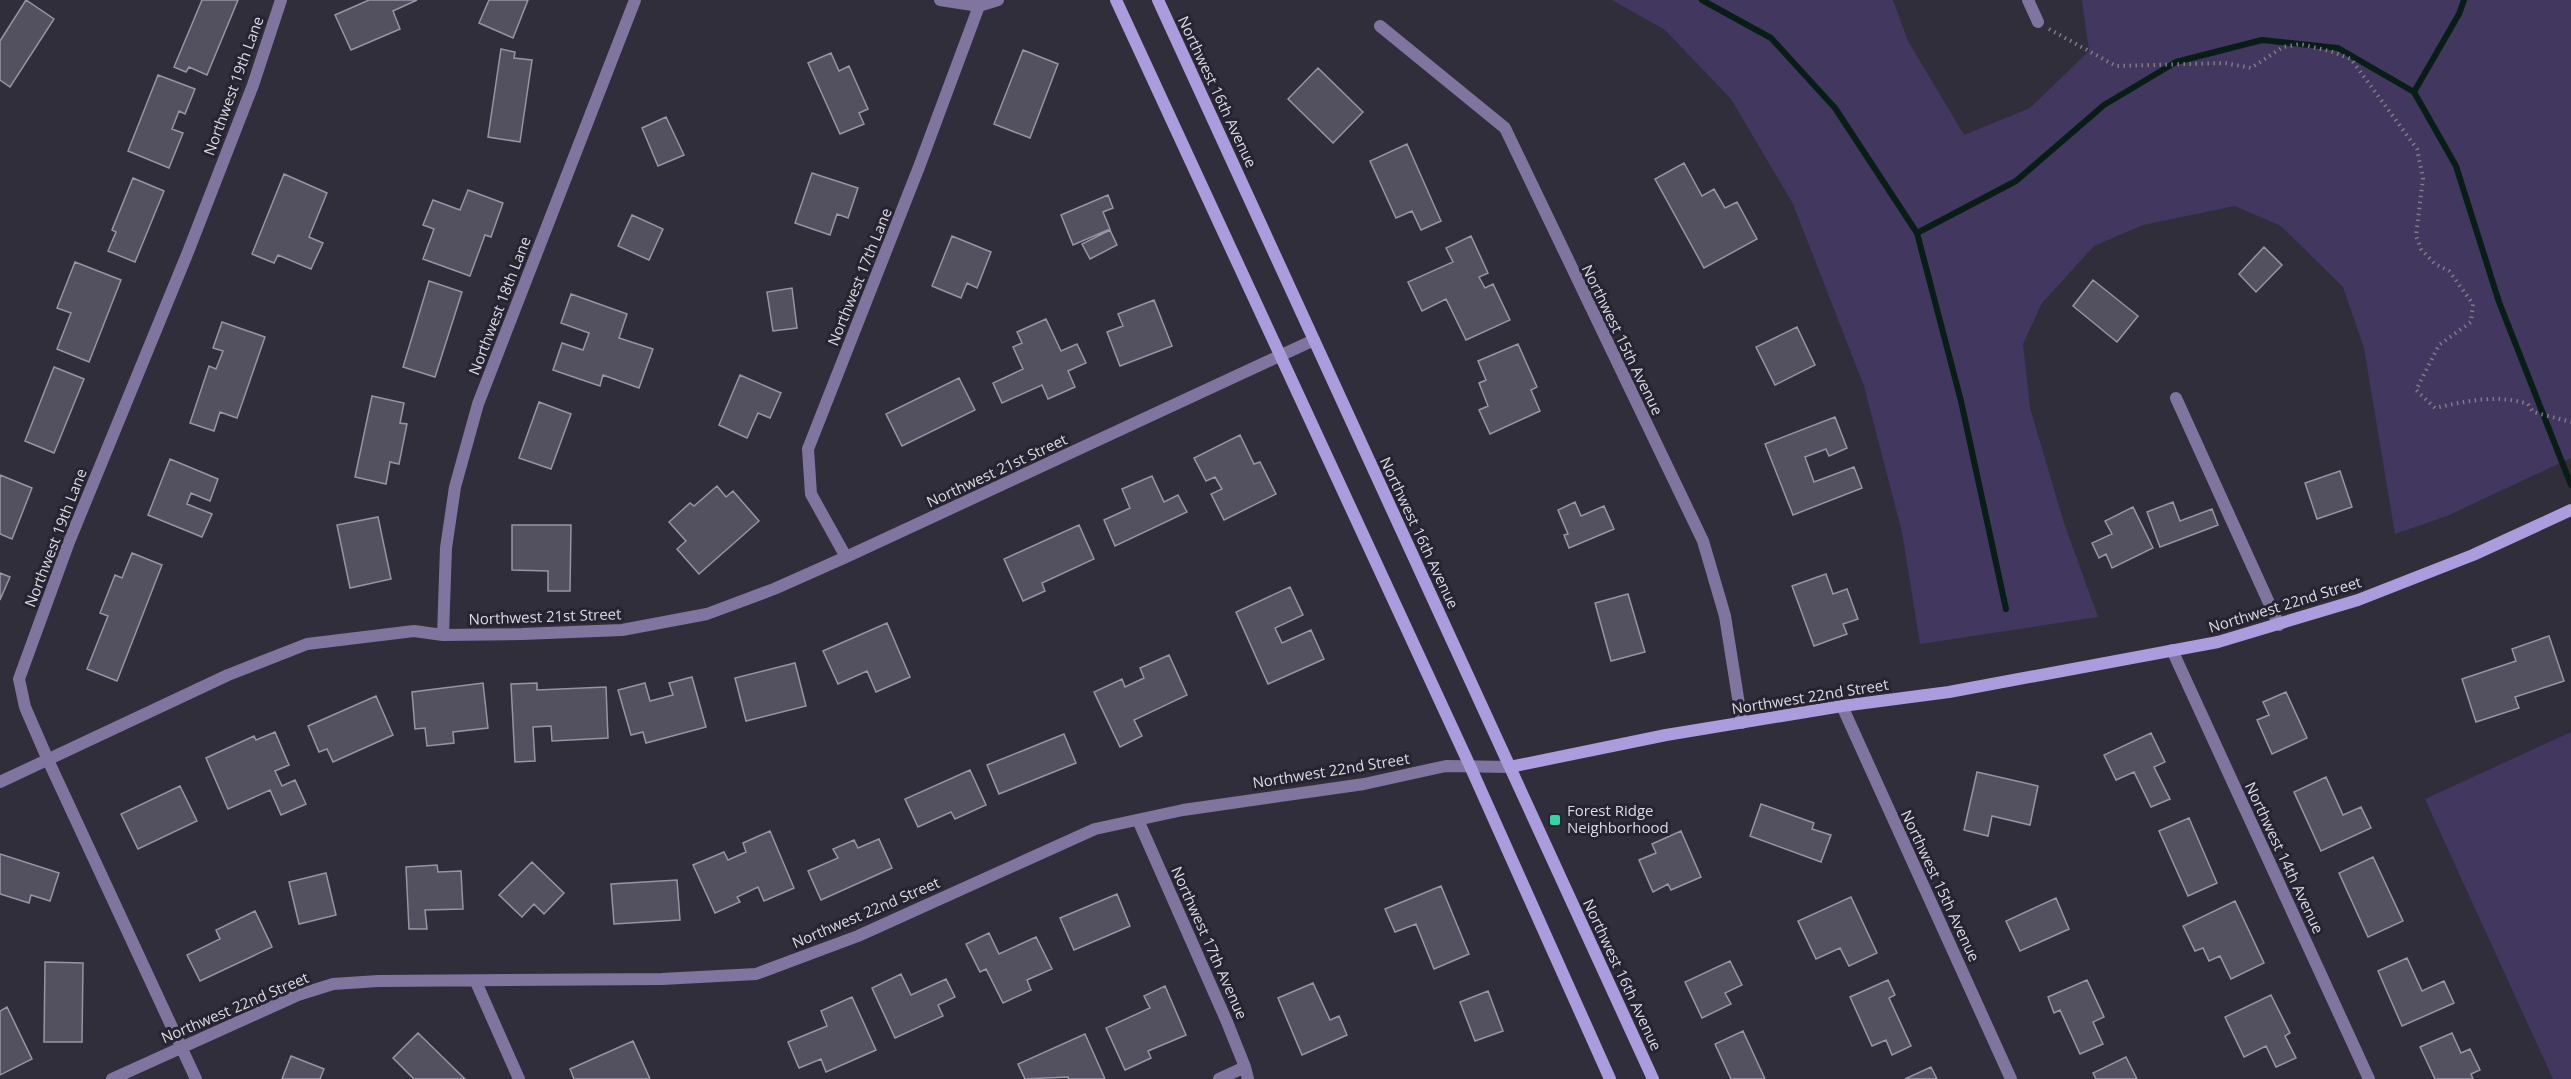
<svg xmlns="http://www.w3.org/2000/svg" width="2571" height="1079" viewBox="0 0 2571 1079" font-family="'Open Sans',sans-serif">
<style>
.green{fill:#41375f}
.lines{fill:none;stroke-linecap:round;stroke-linejoin:round}
.stream{stroke:#071d16;stroke-width:6}
.building{fill:#535060;stroke:#9894a6;stroke-width:1.5}
.path{stroke:#807d89;stroke-width:4;stroke-dasharray:1.5 4.5;stroke-linecap:butt}
.street{stroke:#7f759e;stroke-width:12}
.secondary{stroke:#ab9cdd;stroke-width:12}
.poi-dot{fill:#35d4a7;stroke:#272432;stroke-width:2}
.labels{text-anchor:middle;stroke-width:6;stroke-linejoin:round;paint-order:stroke}
.street-label{font-size:15px;fill:#dcdae4;stroke:#272432}
.poi-label{font-size:15px;fill:#dcdae4;stroke:#272432;text-anchor:start}
</style>
<rect width="100%" height="100%" fill="#312e3c"/>
<path class="green" d="M1612 0H1893L1908 41 1964 135 2030 108 2089 51 2082 0H2571V458L2447 516 2395 534 2364 348 2343 287 2281 226 2235 206 2143 225 2094 246 2042 303 2023 344 2030 408 2064 523 2098 617 1920 644 1902 532 1864 386 1793 204 1731 99 1665 30Z
M2571 732V1079H2553L2425 799Z"/>
<g class="lines">
<path class="stream" d="M1702 0 1771 38 1835 108 1917 233 2016 181 2104 105 2176 62 2262 40 2338 48 2414 92 2456 166 2499 302 2571 485
M2414 92 2459 14 2464 0
M1917 233 1961 401 2006 609"/>
</g>
<path class="building" d="M26 0 54 19 10 87 0 80V41Z
M202 0H238L207 75 189 67 186 72 174 67Z
M369 0H417L393 11 400 29 351 50 335 15Z
M489 0H528L513 38 479 23Z
M501 49 515 52 514 58 532 60 520 142 488 137Z
M1023 50 1058 64 1030 138 994 124Z
M831 53 839 71 849 66 868 109 859 113 864 124 840 134 808 63Z
M1318 68 1363 112 1333 143 1288 99Z
M158 75 195 89 185 114 179 111 172 129 183 133 169 168 128 151Z
M666 117 684 155 658 166 642 128Z
M1407 144 1441 221 1421 230 1412 211 1396 218 1370 161Z
M1684 163 1702 196 1714 189 1725 208 1737 202 1757 239 1704 268 1655 179Z
M812 173 858 188 848 218 837 214 830 235 795 223Z
M284 174 327 193 309 237 323 243 311 269 278 255 274 263 252 254Z
M133 178 164 191 135 262 108 251 116 232 112 230Z
M468 190 503 203 491 237 485 235 470 276 423 259 434 229 423 225 433 200 460 210Z
M1108 195 1113 208 1103 212 1110 229 1073 245 1061 215Z
M632 215 663 229 649 260 618 246Z
M1110 230 1117 245 1090 259 1082 244Z
M952 236 991 252 977 288 967 283 961 298 932 286Z
M1471 236 1488 273 1479 277 1485 288 1493 284 1510 320 1466 340 1446 299 1422 311 1408 282 1453 262 1446 248Z
M2264 247 2282 265 2256 292 2239 274Z
M75 262 121 280 89 362 57 349 71 313 57 308Z
M2093 280 2138 316 2117 342 2073 306Z
M429 281 462 292 435 377 403 367Z
M792 288 797 328 773 331 767 292Z
M571 294 627 314 619 338 653 349 639 388 603 375 600 386 553 370 562 343 583 350 589 333 561 323Z
M1154 300 1172 346 1120 366 1107 332 1123 326 1118 314Z
M1046 319 1061 351 1077 344 1086 363 1068 371 1075 387 1048 399 1042 385 1002 403 993 383 1023 369 1013 347 1022 343 1017 332Z
M222 322 265 337 237 418 220 412 214 431 190 423 209 366 216 369 223 351 213 348Z
M1797 327 1815 365 1775 385 1756 347Z
M1518 344 1537 387 1531 390 1540 411 1490 434 1479 410 1488 406 1479 383 1486 380 1478 361Z
M54 367 84 379 54 453 25 441Z
M740 375 781 393 770 418 758 413 747 438 719 425Z
M959 378 975 410 902 446 886 414Z
M372 396 404 403 400 423 407 424 399 464 390 462 386 484 355 477Z
M539 402 571 414 551 469 519 458Z
M1835 417 1847 448 1829 456 1826 449 1805 457 1814 482 1854 467 1862 488 1793 515 1765 444Z
M1240 435 1254 464 1260 462 1276 494 1224 520 1211 494 1222 489 1215 477 1206 481 1194 458Z
M170 459 218 479 210 501 191 493 187 504 212 514 202 537 148 515Z
M2340 471 2352 507 2317 519 2305 483Z
M0 475 32 488 12 539 0 534Z
M1152 476 1164 502 1178 495 1187 512 1115 546 1104 520 1130 508 1122 489Z
M717 486 726 497 733 491 759 521 699 574 677 549 686 541 669 522 690 503 694 506Z
M1575 502 1581 516 1604 506 1614 529 1569 548 1564 535 1568 534 1558 510Z
M2173 502 2180 521 2212 509 2218 525 2160 547 2147 512Z
M2133 507 2153 548 2112 568 2106 554 2099 558 2092 543 2112 534 2105 521Z
M378 517 391 579 350 588 337 525Z
M512 525H571L570 591H548V571L512 570Z
M1079 525 1094 559 1042 583 1045 591 1023 601 1004 559Z
M132 553 162 565 117 681 87 669 108 616 100 613 115 575 122 578Z
M0 573 10 577 0 600Z
M1826 574 1833 594 1847 589 1858 619 1843 624 1847 634 1814 646 1792 586Z
M1290 587 1303 615 1275 628 1282 643 1311 630 1324 659 1268 684 1236 612Z
M1628 594 1645 652 1611 661 1595 603Z
M887 623 910 677 876 692 867 671 838 684 823 651Z
M2549 636 2564 681 2515 697 2519 708 2476 722 2462 679 2516 661 2512 649Z
M1169 655 1187 695 1134 720 1142 736 1120 747 1094 692 1122 679 1125 687 1144 678 1140 668Z
M795 663 806 706 746 721 735 678Z
M692 677 706 727 646 743 643 732 631 735 618 690 645 683 650 701 673 695 669 683Z
M483 683 488 728 453 732 454 743 427 746 425 728 415 729 412 692Z
M537 683V690L606 687 608 738 552 741 551 726 533 727 535 761 515 762 511 684Z
M2286 692 2307 738 2272 754 2257 720 2269 715 2263 702Z
M376 696 393 735 333 762 327 749 319 752 308 726Z
M275 732 289 765 275 771 282 786 295 780 306 804 281 815 270 790 228 809 206 758 254 736 256 740Z
M2151 733 2165 762 2154 767 2170 799 2151 807 2134 772 2116 780 2104 755Z
M1064 734 1076 763 999 794 987 765Z
M970 770 986 805 955 819 951 812 918 827 905 799Z
M1977 772 2038 786 2030 825 1992 816 1988 836 1964 830Z
M2326 777 2343 815 2361 807 2371 828 2321 851 2294 792Z
M180 786 197 821 138 849 121 814Z
M1761 804 1814 823 1812 829 1831 835 1821 862 1750 836Z
M2189 818 2217 883 2188 896 2159 831Z
M770 831 794 888 764 901 758 887 737 897 740 902 715 913 693 865 724 852 728 860 746 852 743 843Z
M1681 831 1701 877 1671 890 1668 884 1653 892 1639 860 1656 853 1652 844Z
M879 839 892 868 821 900 808 871 838 858 833 849 854 840 858 848Z
M0 854 59 873 50 901 31 895 29 903 0 894Z
M2373 857 2403 921 2368 937 2339 873Z
M532 862 564 893 544 914 534 904 522 917 499 895Z
M437 865 438 872 461 871 463 909 425 910 427 929H409L406 867Z
M326 873 336 915 299 924 289 882Z
M677 880 680 920 614 924 611 884Z
M1441 886 1469 954 1434 969 1416 924 1395 932 1385 909Z
M1117 894 1130 926 1074 950 1060 918Z
M1851 897 1877 953 1849 966 1840 948 1816 959 1798 921Z
M2056 898 2069 929 2020 951 2006 921Z
M2235 901 2264 963 2231 979 2220 956 2209 961 2203 948 2195 951 2183 926Z
M255 911 272 947 200 981 187 955 220 939 216 930Z
M989 933 999 954 1036 937 1052 969 1027 980 1031 990 1003 1003 986 969 980 972 966 944Z
M2407 958 2422 991 2444 981 2454 1003 2402 1026 2378 971Z
M1730 961 1742 985 1725 993 1731 1004 1702 1018 1685 982Z
M45 962 83 963 82 1042H44Z
M901 974 911 995 946 979 955 997 938 1005 943 1016 895 1038 872 988Z
M1888 980 1895 995 1889 998 1911 1046 1892 1055 1886 1040 1872 1046 1850 997Z
M2087 980 2104 1017 2093 1022 2103 1044 2080 1054 2060 1010 2054 1013 2048 997Z
M1313 983 1330 1020 1339 1016 1347 1035 1302 1055 1278 998Z
M1165 986 1186 1035 1148 1051 1151 1058 1125 1070 1106 1028 1150 1008 1144 996Z
M1488 991 1503 1031 1475 1041 1460 1002Z
M2271 995 2290 1033 2285 1036 2296 1058 2276 1067 2266 1046 2244 1057 2225 1017Z
M852 997 876 1050 826 1072 821 1059 799 1068 788 1042 827 1026 821 1011Z
M7 1007 32 1059 0 1075V1011Z
M1743 1031 1765 1079H1731L1715 1044Z
M418 1033 465 1079H414L393 1058Z
M2452 1033 2461 1053 2470 1049 2480 1070 2471 1074 2473 1079H2435L2420 1047Z
M1085 1034 1105 1079H1069L1068 1077 1025 1079 1018 1064Z
M633 1041 650 1079H574L570 1069Z
M291 1056 324 1069 320 1079H282Z
M2126 1057 2137 1079H2096L2093 1073Z
M1931 1067 1937 1079H1905Z"/>
<g class="lines">
<path class="path" d="M2049 29 2116 66 2225 63 2251 68 2283 47 2300 44 2333 52 2351 59 2417 149 2423 178 2416 236 2421 249 2435 264 2449 271 2473 304 2471 322 2439 345 2416 390 2435 408C2466 401 2498 394 2528 404L2533 412 2571 422"/>
<path class="street" d="M940 0 979 6 998 0
M2028 0 2038 22
M1380 26 1505 128 1703 541 1725 616 1742 723
M2176 398 2279 625
M846 557 811 494 808 449 919 167 979 6
M443 635 446 548 455 487 478 404 635 0
M2172 650 2369 1079
M1842 706 2011 1079
M0 782 228 675 307 644 414 631 443 635 522 634 622 630 707 614 774 589 846 557 1314 340
M1138 820 1227 1022 1245 1067 1248 1079
M476 982 519 1079
M112 1079 298 995 333 984 378 981 662 979 756 974 858 936 1095 829 1183 810 1364 784 1446 766 1510 767
M196 1079 48 760 25 707 19 679 69 542 188 252 253 85 281 0
M1219 1079 1245 1067"/>
<path class="secondary" d="M1116 0 1470 766 1610 1079
M1158 0 1653 1079
M1510 767 1666 735 1842 706 1949 692 2218 642 2358 600 2473 555 2571 510"/>
</g>
<rect class="poi-dot" x="1549" y="814" width="12" height="12" rx="3"/>
<g class="labels">
<g class="street-label">
<text transform="translate(234 86) rotate(-70)" y="5">Northwest 19th Lane</text>
<text transform="translate(1217 92) rotate(65)" y="5">Northwest 16th Avenue</text>
<text transform="translate(860 277) rotate(-68)" y="5">Northwest 17th Lane</text>
<text transform="translate(500 306) rotate(-69)" y="5">Northwest 18th Lane</text>
<text transform="translate(1622 340) rotate(64)" y="5">Northwest 15th Avenue</text>
<text transform="translate(997 471) rotate(-25)" y="5">Northwest 21st Street</text>
<text transform="translate(1419 533) rotate(65)" y="5">Northwest 16th Avenue</text>
<text transform="translate(56 538) rotate(-69)" y="5">Northwest 19th Lane</text>
<text transform="translate(2285 605) rotate(-17)" y="5">Northwest 22nd Street</text>
<text transform="translate(545 617) rotate(-2)" y="5">Northwest 21st Street</text>
<text transform="translate(1810 697) rotate(-9)" y="5">Northwest 22nd Street</text>
<text transform="translate(1331 771) rotate(-9)" y="5">Northwest 22nd Street</text>
<text transform="translate(2284 858) rotate(65)" y="5">Northwest 14th Avenue</text>
<text transform="translate(1940 886) rotate(65)" y="5">Northwest 15th Avenue</text>
<text transform="translate(866 913) rotate(-23)" y="5">Northwest 22nd Street</text>
<text transform="translate(1209 943) rotate(66)" y="5">Northwest 17th Avenue</text>
<text transform="translate(1622 975) rotate(65)" y="5">Northwest 16th Avenue</text>
<text transform="translate(235 1008) rotate(-23)" y="5">Northwest 22nd Street</text>
</g>
<g class="poi-label">
<text x="1567" y="816">Forest Ridge<tspan x="1567" dy="17">Neighborhood</tspan></text>
</g>
</g>
</svg>
